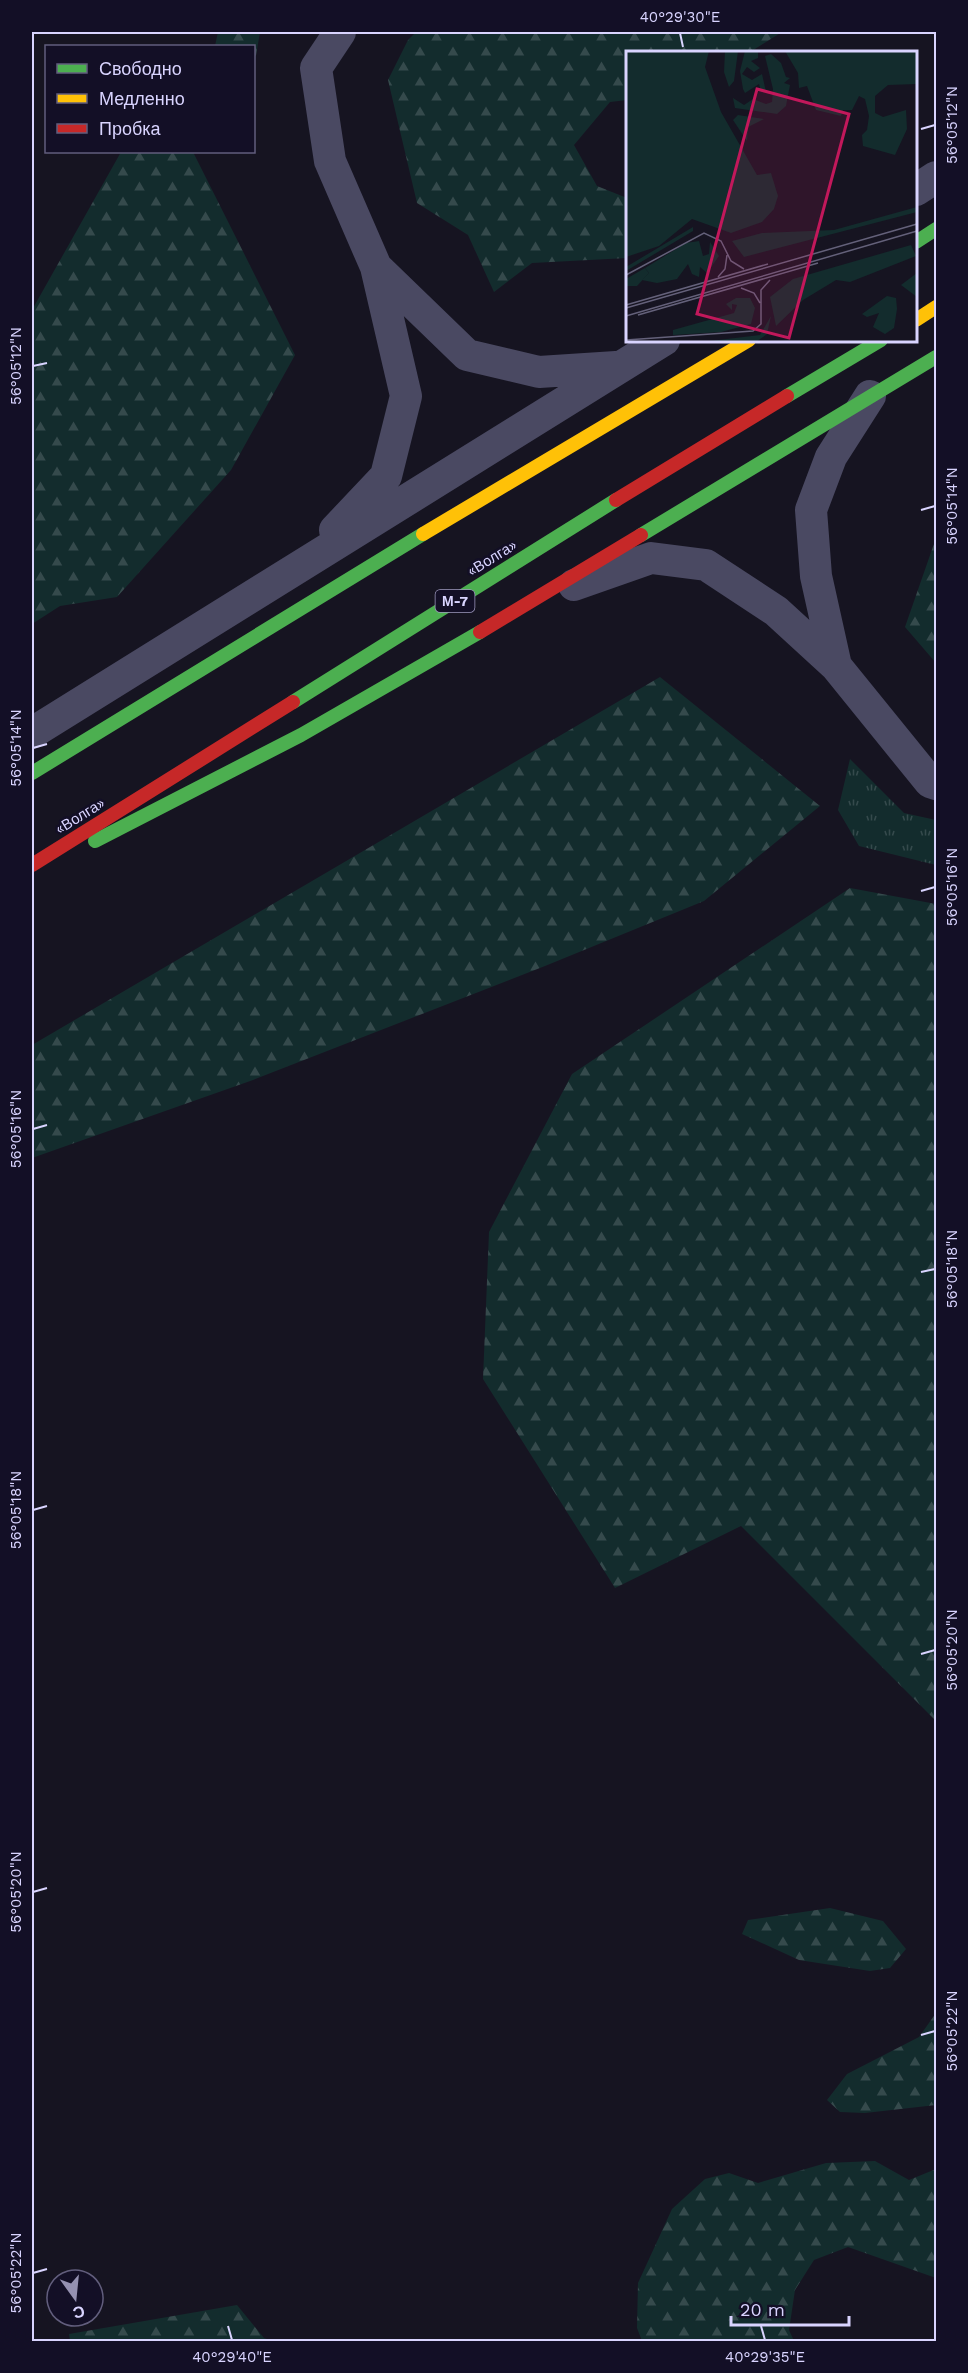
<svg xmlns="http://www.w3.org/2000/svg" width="968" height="2373" viewBox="0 0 968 2373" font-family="'Work Sans',sans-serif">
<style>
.grass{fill:url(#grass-tufts)}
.forest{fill:url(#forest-firs)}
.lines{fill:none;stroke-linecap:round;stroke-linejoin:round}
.street{stroke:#4a4962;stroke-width:32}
.fast{stroke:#4caf50;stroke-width:14}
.slow{stroke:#ffc107;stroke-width:14}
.jam{stroke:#c62828;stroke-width:14}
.ticks{fill:none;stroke:#d9d4ff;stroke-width:2}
.labels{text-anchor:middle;stroke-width:5;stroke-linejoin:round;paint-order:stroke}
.shield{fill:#130f26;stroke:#9e99be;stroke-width:1.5}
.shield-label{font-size:14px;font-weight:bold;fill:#d9d4ff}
.street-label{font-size:15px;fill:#d9d4ff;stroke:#130f26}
.inset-road{fill:none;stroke:#64617a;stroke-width:1.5}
.view{fill:#c2185b;fill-opacity:0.15;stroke:#c2185b;stroke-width:3}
.inset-edge{fill:none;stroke:#d9d4ff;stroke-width:3}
.neatline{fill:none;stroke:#d9d4ff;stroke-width:2}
.ticks-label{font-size:15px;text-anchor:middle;fill:#d9d4ff}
</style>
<defs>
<pattern id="grass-tufts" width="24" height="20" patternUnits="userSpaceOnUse" patternTransform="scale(1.5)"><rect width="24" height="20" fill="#132c2d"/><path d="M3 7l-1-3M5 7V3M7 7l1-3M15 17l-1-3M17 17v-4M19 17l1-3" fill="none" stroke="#354a4c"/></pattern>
<pattern id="forest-firs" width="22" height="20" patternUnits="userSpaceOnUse" patternTransform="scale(1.5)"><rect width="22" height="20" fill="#132c2d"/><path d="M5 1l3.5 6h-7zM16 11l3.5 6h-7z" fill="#354a4c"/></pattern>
</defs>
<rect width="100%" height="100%" fill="#161421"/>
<path class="grass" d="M850 759 904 813 936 820V865L859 846 838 810Z"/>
<path class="forest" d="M218 32H260L254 67V46H215Z
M416 32H782L750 52H628L627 100 610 102 574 145 597 186 627 198V258L532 263 494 292 468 235 417 203 388 80 408 40Z
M121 152H193L295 355 231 470 117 597 60 606 32 624V310Z
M936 538V663L905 627Z
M660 677 820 806 704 901 545 966 253 1080 32 1158V1045Z
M850 888 936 904V1721L741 1526 615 1588 483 1379 489 1232 572 1074Z
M830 1908 883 1921 906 1949 890 1968 870 1971 799 1960 742 1934 748 1920Z
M936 2013V2105L865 2113 840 2112 827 2100 847 2074 919 2037Z
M875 2161 909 2180 936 2169V2278L848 2247 814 2260 795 2290 789 2330 794 2341H642L637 2328 638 2283 672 2209 705 2179 729 2173 758 2183 826 2163Z
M237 2305 264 2338 273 2341H70L69 2334Z"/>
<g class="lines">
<path class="street" d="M916 190 936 177
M376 267 467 355 539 372 616 367
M335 530 386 476 406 396 376 267 330 161 316 68 340 32
M574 585 651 558 706 565 776 611 836 666 930 782 936 784
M836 666 816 576 811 510 831 457 870 396
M32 733 664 340"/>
<path class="fast" d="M916 242 936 229
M787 396 881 340
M641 535 936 357
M293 702 616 500
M32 773 423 534
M95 841 301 735 480 632"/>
<path class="slow" d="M916 320 936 307
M423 534 749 340"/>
<path class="jam" d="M616 500 787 396
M480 632 641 535
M32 865 293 702"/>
</g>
<path class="ticks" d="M680 33 683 47M921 129 935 125M33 366 47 363M921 510 935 506M33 748 47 744M921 891 935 887M33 1129 47 1125M921 1272 935 1269M33 1510 47 1506M921 1654 935 1650M33 1892 47 1888M921 2035 935 2031M33 2273 47 2269M228 2326 232 2340M761 2326 765 2340"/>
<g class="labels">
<rect class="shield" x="435.5" y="590" width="39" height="22" rx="4.5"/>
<g class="shield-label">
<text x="455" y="606">М-7</text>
</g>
<g class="street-label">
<text transform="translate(492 558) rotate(-32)" y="5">«Волга»</text>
<text transform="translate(80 816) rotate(-32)" y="5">«Волга»</text>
</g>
</g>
<g transform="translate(626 51)">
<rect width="291" height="291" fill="#161421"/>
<path d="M19 217 23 222 11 235H0V228Z" fill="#132c2d"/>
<path d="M0 0H83L79 16 95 61 131 124 145 122 152 145 148 158 136 171 105 182 66 168 33 195 0 206ZM99 0H112L108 30 103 36 98 21ZM119 0H132V7L125 10 134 17 128 21 121 16 116 23 126 29 136 23 140 41H135L133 33 119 42 117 38 114 20ZM159 0H291V33L262 34 249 45V62L257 66 280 59 281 78 269 104 237 95 236 84 241 79 243 65 239 48 233 45 226 59H217L215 65 190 59 181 35 173 37 172 22ZM145 3 155 12 160 26 164 27 158 32 164 34 160 55 151 63 109 57 107 47 118 54 127 48 140 53 146 51 147 38 139 5ZM112 64 138 68 122 76 121 90 107 69ZM291 156V161L118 206 106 190 136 182 208 179ZM67 176V180L0 220V216ZM73 190 77 205 83 203 84 191 93 205 81 222 74 216 73 226 66 223 62 213 51 228 31 232 16 229 23 222 19 217 60 192ZM285 194 290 205 224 231 210 229 177 249 150 275 144 246 167 228ZM261 245 270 247 271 258 268 277 259 283 247 276 253 262 241 266 236 263ZM110 247H124L129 257 125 273 95 281 47 284V279L108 262 111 254 106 253V259L100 253ZM145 265 141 283 130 291H76L134 284Z" fill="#132c2d"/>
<path d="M291 222V246L275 234Z" fill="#132c2d"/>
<path class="inset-road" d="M0 224 78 182 95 190 105 210 118 218M92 226 99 218 101 204M115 237 128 242 134 252M0 254 142 213M0 257 291 173M12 264 192 212M0 265 291 180M0 289 127 280 135 273V239L144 229"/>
<path class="view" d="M131 38 223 63 163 287 71 263Z"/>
<rect width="291" height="291" class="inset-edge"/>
</g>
<rect width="968" height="2373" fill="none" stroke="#130f26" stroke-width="66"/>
<rect x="45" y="45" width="210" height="108" fill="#130f26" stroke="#625e7d" stroke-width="1.5"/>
<rect x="57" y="64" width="30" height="9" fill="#4caf50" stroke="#625e7d" stroke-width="1.5"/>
<text x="99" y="75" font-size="18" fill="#d9d4ff">Свободно</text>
<rect x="57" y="94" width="30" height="9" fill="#ffc107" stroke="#625e7d" stroke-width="1.5"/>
<text x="99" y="105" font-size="18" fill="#d9d4ff">Медленно</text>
<rect x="57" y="124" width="30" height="9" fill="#c62828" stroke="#625e7d" stroke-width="1.5"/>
<text x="99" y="135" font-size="18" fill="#d9d4ff">Пробка</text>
<g transform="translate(75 2298) rotate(165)"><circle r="28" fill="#130f26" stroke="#625e7d" stroke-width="1.5"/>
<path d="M0-4.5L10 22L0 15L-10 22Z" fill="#9591b1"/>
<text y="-9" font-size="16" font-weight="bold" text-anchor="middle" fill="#d9d4ff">С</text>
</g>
<path d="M731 2316v9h118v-9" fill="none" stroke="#d9d4ff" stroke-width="3"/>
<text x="740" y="2316" font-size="18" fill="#d9d4ff" stroke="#130f26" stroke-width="4.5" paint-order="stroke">20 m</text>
<rect x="33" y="33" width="902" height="2307" class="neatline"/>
<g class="ticks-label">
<text x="680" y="22">40°29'30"E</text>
<text transform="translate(952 125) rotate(-90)" y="5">56°05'12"N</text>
<text transform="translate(16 366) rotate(-90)" y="5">56°05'12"N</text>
<text transform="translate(952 506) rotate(-90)" y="5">56°05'14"N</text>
<text transform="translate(16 748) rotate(-90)" y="5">56°05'14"N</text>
<text transform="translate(952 887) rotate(-90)" y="5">56°05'16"N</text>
<text transform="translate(16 1129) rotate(-90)" y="5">56°05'16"N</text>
<text transform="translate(952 1269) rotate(-90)" y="5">56°05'18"N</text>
<text transform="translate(16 1510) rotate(-90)" y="5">56°05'18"N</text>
<text transform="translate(952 1650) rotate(-90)" y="5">56°05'20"N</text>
<text transform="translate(16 1892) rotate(-90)" y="5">56°05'20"N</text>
<text transform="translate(952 2031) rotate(-90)" y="5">56°05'22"N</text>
<text transform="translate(16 2273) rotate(-90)" y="5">56°05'22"N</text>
<text x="232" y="2362">40°29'40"E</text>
<text x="765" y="2362">40°29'35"E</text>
</g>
</svg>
